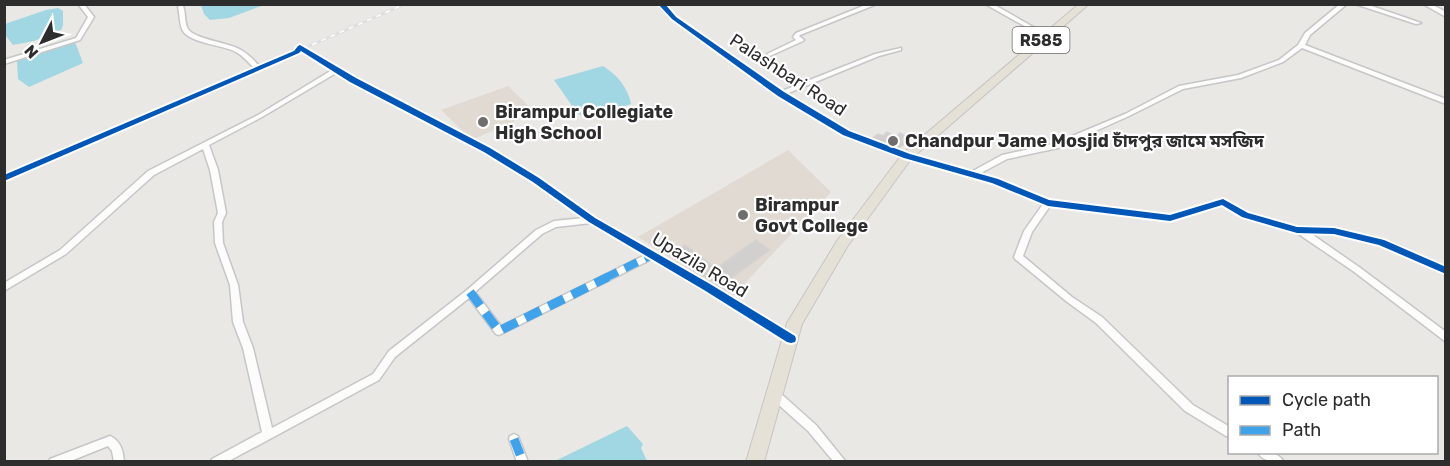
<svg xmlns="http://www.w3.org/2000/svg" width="1450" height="466" viewBox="0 0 1450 466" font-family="Rubik,'Noto Sans Bengali',sans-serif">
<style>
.education{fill:#e0dad2}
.water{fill:#a1d6e3}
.building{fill:#d2d0ce;stroke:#d5d3d1;stroke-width:1.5}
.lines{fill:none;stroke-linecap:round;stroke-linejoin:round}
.street-casing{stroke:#c7c6c7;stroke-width:3}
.primary-casing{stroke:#c6c5c3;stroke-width:2}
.street{fill:#fcfcfb;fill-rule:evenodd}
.primary{fill:#e6e1d7;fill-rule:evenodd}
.rail-far1-casing{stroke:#dfdfe0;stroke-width:3}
.rail-casing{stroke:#dfdfe0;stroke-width:4.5}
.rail-far1{stroke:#fff;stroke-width:1.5;stroke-dasharray:5;stroke-linecap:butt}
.rail{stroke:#fff;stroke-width:2;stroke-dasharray:7;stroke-linecap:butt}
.quiet-far1{stroke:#3ea3eb;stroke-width:8;stroke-dasharray:14 8;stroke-linecap:butt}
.quiet{stroke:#3ea3eb;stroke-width:9;stroke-dasharray:17 9;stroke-linecap:butt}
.cycleway-casing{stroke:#fff;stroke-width:4}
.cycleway{fill:#0057b8;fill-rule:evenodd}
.poi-dot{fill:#6f6e6d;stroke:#fff;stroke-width:2}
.labels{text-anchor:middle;stroke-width:4.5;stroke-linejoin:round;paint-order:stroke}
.shield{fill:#fff;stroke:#6c6c6c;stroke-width:1.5}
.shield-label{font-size:16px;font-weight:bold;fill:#2d2d2d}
.street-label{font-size:18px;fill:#2d2d2d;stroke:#fff}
.poi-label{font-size:18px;font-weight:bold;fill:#2d2d2d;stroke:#fff;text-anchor:start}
</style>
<rect width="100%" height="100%" fill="#eae8e5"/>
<path class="education" d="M508 86 535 112 472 140 441 110Z
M788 150 831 192 732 297 638 237Z"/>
<path class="water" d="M201 5V4L264 5 229 18 210 20 204 14Z
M58 8 63 11V26L61 30 34 41 13 45 6 36 5 24 46 10Z
M75 42 83 63 29 87 18 79 17 61Z
M603 66C617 75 628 87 631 104 616 109 591 123 577 113L554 80Z
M627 426 643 444 641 448 647 461H555Z"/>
<path class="building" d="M887 132 896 137 900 133 911 139 899 148 873 138 878 134 883 136Z
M756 240 770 250 719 287 674 253 685 245 716 268Z"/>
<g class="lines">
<defs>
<path id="street" d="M78 4H84L94 17 80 40 4 64V60L76 38 88 17Z
M658 4H665L676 17 782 91 875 54 901 48V50L879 56 786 94 849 131 910 154 971 172 1002 155 1053 144 1125 114 1179 86 1238 75 1279 60 1298 45 1305 33 1340 4H1347L1310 35 1305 45 1446 99V104L1302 48 1283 62 1241 78 1183 89 1129 116 1058 148 1007 159 979 174 998 179 1049 201 1170 215 1223 199 1248 213 1297 227 1334 228 1384 240 1446 267V274L1379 244 1334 234 1310 233 1359 267 1446 332V342L1353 271 1297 233 1242 217 1222 205 1170 221 1050 206 1032 232 1023 256 1072 297 1102 317 1193 405 1230 427V437L1226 436 1185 411 1096 323 1066 301 1015 259 1014 257 1024 231 1043 204 992 183 904 158 843 135 779 95 672 19Z
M868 4H877L800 35 799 36 804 40 803 41 772 55 770 56 767 54 796 40 793 37 796 33Z
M985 4H993L1049 36 1048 37H1044Z
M1355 4H1366L1421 23 1416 24Z
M1423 4H1431L1446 12V17Z
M181 5 183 6C186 13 184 22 188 29 194 39 230 43 241 50 248 54 254 60 259 66L295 51 298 46H302L355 79 490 148 539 178 595 218 710 285 794 336 796 339 794 342 791 343 788 342 652 259 499 335 496 334 469 298 395 357 379 380 227 462H211L212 459 262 432 243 348 233 322 230 285 215 243 214 222 218 213 210 170 203 149 154 175 66 254 4 291V283L60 250 148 171 258 115 332 70 301 50 299 53 4 180V175L254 68C248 62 243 56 236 52 223 45 190 43 183 31 179 24 180 14 178 7ZM336 73 351 81 484 152 533 182 584 218 554 221 536 230 467 290 389 351 373 374 272 428 253 348 243 322 238 285 223 243 222 222 226 213 218 170 209 145 262 117ZM591 223 645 255 501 326 475 292 542 234 556 227Z
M775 391 779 392 816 425 846 462H834L808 431 771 398 770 395 771 392Z
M514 434 518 436 528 462H517L509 439 510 436Z
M110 436C121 441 123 451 124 462H114L112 451 108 446 68 462H49L50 459Z
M1257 452C1268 452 1278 452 1284 462 1273 462 1264 462 1257 452Z"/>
<path id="primary" d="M1079 4H1089L911 159 847 247 802 324 764 462H746L787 323 837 241 903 153Z"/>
</defs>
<use href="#street" class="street-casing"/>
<use href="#primary" class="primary-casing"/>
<use href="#street" class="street"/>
<use href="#primary" class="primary"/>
<defs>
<path id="rail-far1" d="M129 125 405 4"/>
<path id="rail" d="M4 180 133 124"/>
</defs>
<use href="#rail-far1" class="rail-far1-casing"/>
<use href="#rail" class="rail-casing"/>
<use href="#rail-far1" class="rail-far1"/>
<use href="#rail" class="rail"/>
<path class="quiet-far1" d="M605 278 652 255"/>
<path class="quiet" d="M470 292 499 331 608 277
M514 439 523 462"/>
<defs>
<path id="cycleway" d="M658 4H665L676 17 784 92 849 131 910 154 998 179 1049 200 1170 215 1223 199 1248 213 1297 227 1334 228 1384 240 1446 267V274L1379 245 1334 234 1297 233 1242 217 1222 205 1170 221 1048 206 992 183 904 158 843 135 778 96 672 19Z
M300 45 356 78 490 148 539 178 595 218 710 284 795 336 796 339 795 342 791 343 787 342 704 290 589 222 533 182 484 152 350 82 301 51 299 53 4 181V175L294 51 298 46Z"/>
</defs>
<use href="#cycleway" class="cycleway-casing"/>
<use href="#cycleway" class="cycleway"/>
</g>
<g class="poi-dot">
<circle cx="483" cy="122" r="6"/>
<circle cx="893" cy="141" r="6"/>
<circle cx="743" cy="215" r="6"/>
</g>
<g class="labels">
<rect class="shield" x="1012.5" y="27" width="57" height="26" rx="4.5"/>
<g class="shield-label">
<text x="1041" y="46">R585</text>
</g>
<g class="street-label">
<text transform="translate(788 75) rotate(33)" y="6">Palashbari Road</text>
<text transform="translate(700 265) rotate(31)" y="6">Upazila Road</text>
</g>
<g class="poi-label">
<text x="495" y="118">Birampur Collegiate<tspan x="495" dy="21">High School</tspan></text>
<text x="905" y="147">Chandpur Jame Mosjid চাঁদপুর জামে মসজিদ</text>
<text x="755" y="211">Birampur<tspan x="755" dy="21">Govt College</tspan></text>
</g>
</g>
<rect width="1450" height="466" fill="none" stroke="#2d2d2d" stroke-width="12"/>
<rect x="1228" y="376" width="210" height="78" fill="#ffffff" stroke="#ababab" stroke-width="1.5"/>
<rect x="1240" y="396" width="30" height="9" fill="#0057b8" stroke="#ababab" stroke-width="1.5"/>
<text x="1282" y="406" font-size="18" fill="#2d2d2d">Cycle path</text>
<rect x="1240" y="426" width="30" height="9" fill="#3ea3eb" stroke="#ababab" stroke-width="1.5"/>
<text x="1282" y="436" font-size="18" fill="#2d2d2d">Path</text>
<g transform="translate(42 42) rotate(228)" stroke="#ffffff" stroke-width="4.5" paint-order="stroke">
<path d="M0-4.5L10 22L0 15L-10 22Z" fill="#2d2d2d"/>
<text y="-9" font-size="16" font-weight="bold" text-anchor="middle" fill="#2d2d2d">N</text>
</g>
</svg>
